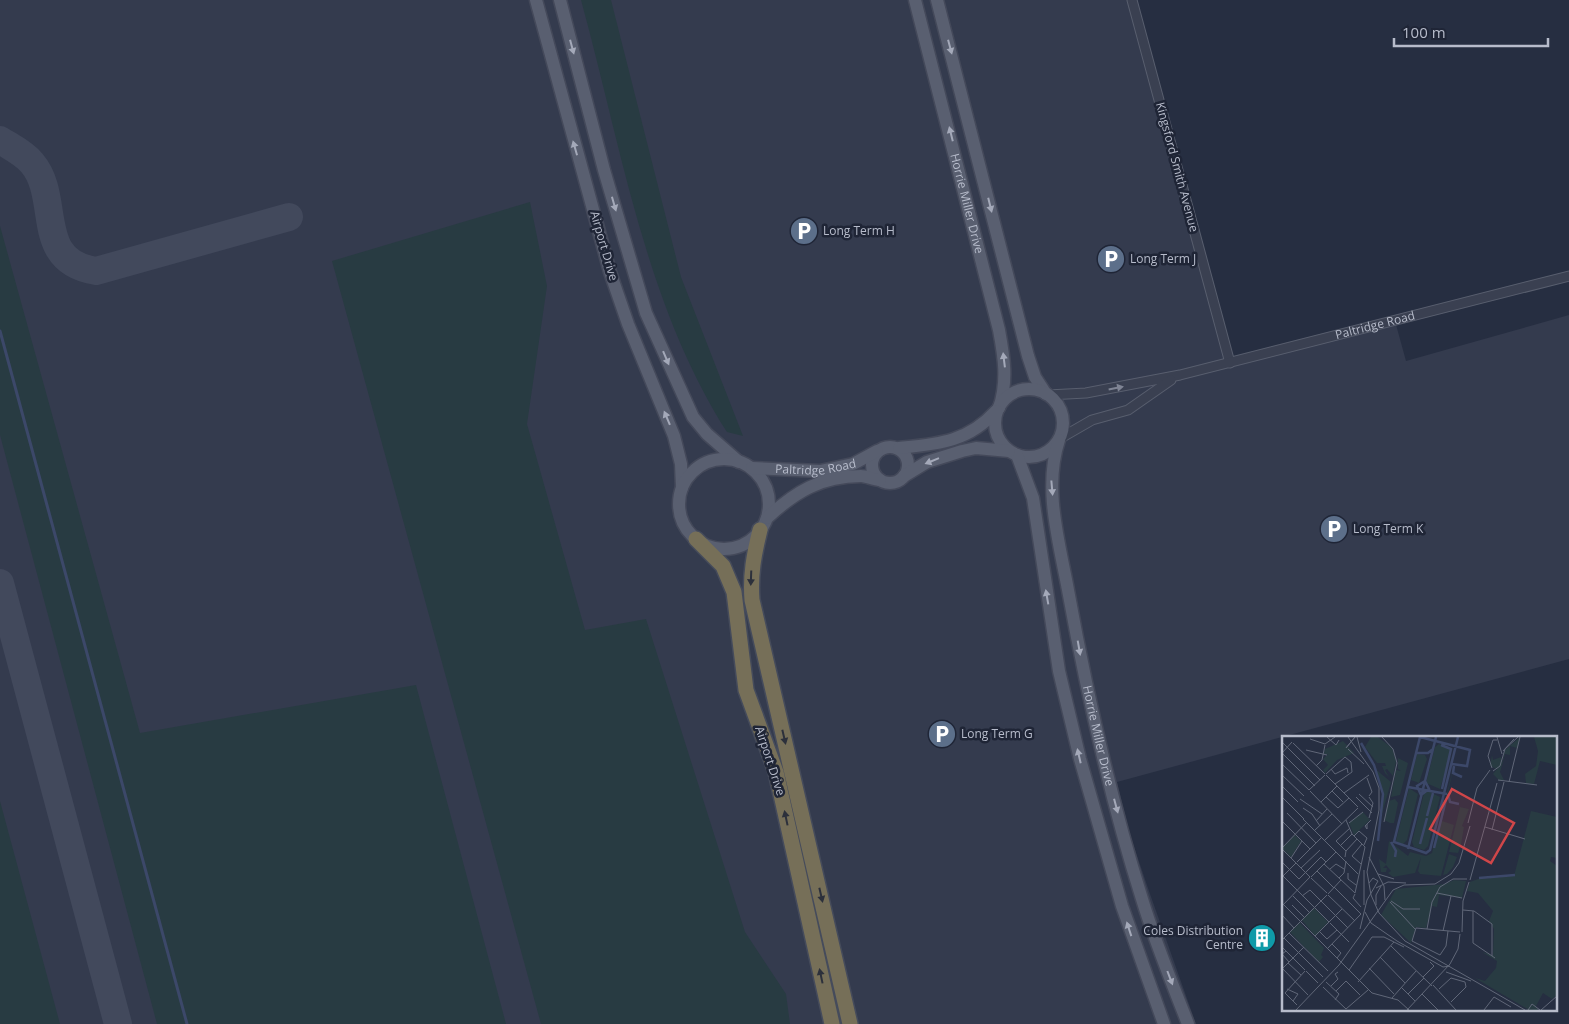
<svg xmlns="http://www.w3.org/2000/svg" width="1569" height="1024" viewBox="0 0 1569 1024" font-family="'Open Sans',sans-serif">
<style>
.airport{fill:#343b4e}
.green{fill:#283b42}
.lines{fill:none;stroke-linecap:round;stroke-linejoin:round}
.stream{stroke:#3c4869;stroke-width:3}
.taxiway{stroke:#42495c;stroke-width:28}
.minor-casing{stroke:#585e6e;stroke-width:11}
.primary-casing{stroke:#44495a;stroke-width:15}
.motorway-casing{stroke:#454b5b;stroke-width:18}
.minor{stroke:#3a4051;stroke-width:9}
.primary{stroke:#595f70;stroke-width:12}
.motorway{stroke:#766f58;stroke-width:15}
.oneway{fill:#a4a9b9}
.oneway2{fill:#7f8494}
.oneway3{fill:#2c303b}
.labels{text-anchor:middle;stroke-width:5;stroke-linejoin:round;paint-order:stroke}
.street-label{font-size:12px;fill:#b7bccb;stroke:#1f2536}
.poi-label{font-size:12px;fill:#b7bccb;stroke:#1f2536;text-anchor:start}
.inset-river{fill:none;stroke:#3c4869;stroke-width:2.5}
.inset-road{fill:none;stroke:#606778;stroke-width:1}
.view{fill:#d04649;fill-opacity:0.15;stroke:#d04649;stroke-width:2.5}
.inset-edge{fill:none;stroke:#b7bccb;stroke-width:2.5}
</style>
<rect width="100%" height="100%" fill="#262e41"/>
<path class="airport" d="M0 0H1132L1230 363 1395 321 1406 361 1569 315V659L1117 782 1131 838 1150 894 1196 1024H0Z"/>
<path class="green" d="M581 0H611L681 277 743 436 727 432C645 304 621 145 581 0Z
M530 202 547 286 527 424 585 630 646 619 745 932 786 994 790 1024H541L332 261Z
M0 226 140 733 416 685 506 1024H157L0 435Z
M0 801 60 1024H0Z"/>
<g class="lines">
<path class="stream" d="M0 331 187 1024"/>
<path class="taxiway" d="M0 140C11 147 24 153 32 163 62 198 32 261 96 271L289 217
M0 583 118 1024"/>
<defs>
<g id="minor">
<path d="M1132 0 1230 363"/>
<path id="s1" d="M1048 395 1086 393 1180 375 1569 276"/>
<path d="M1059 439 1092 420 1128 410 1171 380"/>
</g>
<g id="primary">
<path d="M536 0 610 272 628 324 674 436 681 464 682 488"/>
<path d="M560 0 604 170 646 313 693 417 707 434 739 462"/>
<path id="s2" d="M915 0 999 330C1004 357 1008 381 999 408"/>
<path d="M937 0 1028 356 1035 377 1046 394"/>
<circle cx="1029" cy="423" r="34"/>
<path id="s3" d="M1059 440C1043 488 1059 541 1068 590 1087 694 1110 798 1142 899 1155 942 1172 983 1188 1024"/>
<circle cx="890" cy="465" r="18"/>
<path d="M899 448C938 444 968 442 996 411"/>
<path d="M1017 455 1033 498 1059 671 1080 759 1122 906 1164 1024"/>
<circle cx="724" cy="504" r="45"/>
<path id="s4" d="M752 468 820 471 853 464 877 451"/>
<path d="M904 476 927 462 962 451 976 448 1009 451"/>
<path d="M767 518C795 492 821 476 861 476 867 476 873 480 880 480"/>
</g>
<path id="motorway" d="M760 530C754 554 750 575 752 600L850 1024
M696 539 723 566 734 592 746 690 776 772 832 1024"/>
</defs>
<use href="#minor" class="minor-casing"/>
<use href="#primary" class="primary-casing"/>
<use href="#motorway" class="motorway-casing"/>
<use href="#minor" class="minor"/>
<use href="#primary" class="primary"/>
<use href="#motorway" class="motorway"/>
</g>
<defs><path id="oneway-solid" d="M-6-.8H1V-3.2L6.5 0L1 3.2V.8H-6Z" transform="scale(1.25)"/></defs>
<g class="oneway">
<use href="#oneway-solid" transform="translate(572 47) rotate(75)"/>
<use href="#oneway-solid" transform="translate(950 47) rotate(75)"/>
<use href="#oneway-solid" transform="translate(951 134) rotate(-104)"/>
<use href="#oneway-solid" transform="translate(575 148) rotate(-106)"/>
<use href="#oneway-solid" transform="translate(614 204) rotate(74)"/>
<use href="#oneway-solid" transform="translate(990 205) rotate(76)"/>
<use href="#oneway-solid" transform="translate(666 358) rotate(67)"/>
<use href="#oneway-solid" transform="translate(1004 360) rotate(-97)"/>
<use href="#oneway-solid" transform="translate(667 418) rotate(-113)"/>
<use href="#oneway-solid" transform="translate(932 461) rotate(158)"/>
<use href="#oneway-solid" transform="translate(1052 488) rotate(85)"/>
<use href="#oneway-solid" transform="translate(1047 597) rotate(-100)"/>
<use href="#oneway-solid" transform="translate(1079 648) rotate(80)"/>
<use href="#oneway-solid" transform="translate(1079 756) rotate(-103)"/>
<use href="#oneway-solid" transform="translate(1116 806) rotate(75)"/>
<use href="#oneway-solid" transform="translate(1129 929) rotate(-108)"/>
<use href="#oneway-solid" transform="translate(1170 978) rotate(69)"/>
</g>
<use class="oneway2" href="#oneway-solid" transform="translate(1116 388) rotate(-11)"/>
<g class="oneway3">
<use href="#oneway-solid" transform="translate(751 578) rotate(92)"/>
<use href="#oneway-solid" transform="translate(784 737) rotate(77)"/>
<use href="#oneway-solid" transform="translate(786 818) rotate(-102)"/>
<use href="#oneway-solid" transform="translate(821 895) rotate(77)"/>
<use href="#oneway-solid" transform="translate(821 976) rotate(-102)"/>
</g>
<defs>
<symbol id="parking-disc" viewBox="-11 -11 22 22"><circle r="9.5" fill="#5c6f8a" stroke="#1f2536"/><path d="M-3.5-5.5H1a3.5 3.5 0 0 1 0 7H-1V5.5H-3.5ZM-1-3.4V-.6H.8a1.4 1.4 0 0 0 0-2.8Z" fill="#fff"/></symbol>
<symbol id="building-disc" viewBox="-11 -11 22 22"><circle r="9.5" fill="#0f9aa8" stroke="#1f2536"/><path d="M-4-6H4V6H1V3H-1V6H-4ZM-2.5-4.3h1.7v1.8h-1.7ZM.8-4.3h1.7v1.8H.8ZM-2.5-1h1.7V.8h-1.7ZM.8-1h1.7V.8H.8Z" fill="#fff"/></symbol>
</defs>
<g fill-rule="evenodd">
<use href="#parking-disc" x="788" y="215" width="32" height="32"/>
<use href="#parking-disc" x="1095" y="243" width="32" height="32"/>
<use href="#parking-disc" x="1318" y="513" width="32" height="32"/>
<use href="#parking-disc" x="926" y="718" width="32" height="32"/>
<use href="#building-disc" x="1246" y="922" width="32" height="32"/>
</g>
<g class="labels">
<g class="street-label">
<text transform="translate(1177 167) rotate(75)" y="4">Kingsford Smith Avenue</text>
<text dy="4" stroke="none"><textPath href="#s2" startOffset="210">Horrie Miller Drive</textPath></text>
<text transform="translate(604 246) rotate(74)" y="4">Airport Drive</text>
<text dy="4" stroke="none"><textPath href="#s1" startOffset="335">Paltridge Road</textPath></text>
<text dy="4" stroke="none"><textPath href="#s4" startOffset="64">Paltridge Road</textPath></text>
<text dy="4" stroke="none"><textPath href="#s3" startOffset="301">Horrie Miller Drive</textPath></text>
<text transform="translate(770 761) rotate(72)" y="4">Airport Drive</text>
</g>
<g class="poi-label">
<text x="823" y="235">Long Term H</text>
<text x="1130" y="263">Long Term J</text>
<text x="1353" y="533">Long Term K</text>
<text x="961" y="738">Long Term G</text>
<text x="1243" y="935" text-anchor="end">Coles Distribution<tspan x="1243" dy="14">Centre</tspan></text>
</g>
</g>
<g transform="translate(1282 736)">
<rect width="275" height="275" fill="#262e41"/>
<path d="M89 1H96L110 12 114 25 111 40 105 33 103 34 107 41 103 37 100 30H96H104L103 27H95L83 11ZM238 1 235 12 228 10V19L223 18 218 36 222 44 218 45 211 38 215 33 208 30 210 19 211 24 219 21 220 27 223 14ZM252 1H275V29L258 25 252 48 244 47 243 38 254 30 256 15ZM61 5 72 17 55 24 43 37 41 34 46 29 41 23 46 18H42L43 13ZM157 8 170 13 158 53 144 47 153 11ZM135 18 143 19 145 23 137 47 129 44ZM116 22 126 27 118 59 109 61 114 34 119 35 116 33ZM172 29 160 85 172 89 159 140 138 138 136 135 139 121 133 137 111 141 106 137 109 135 104 129 101 132H105L104 136H99L97 123 104 128 107 105 126 120 128 116 144 120 150 117ZM92 32 109 46 98 85 101 59ZM127 52 136 58 125 104 120 109 114 105ZM146 55 158 61 146 110 142 114 132 111 130 106 142 57ZM113 63 116 67 112 87H108L102 84 107 65ZM178 71 187 73 180 90 182 91 179 109 176 117 167 116ZM249 75 275 81V122L269 121 268 125 275 130V259L270 263 261 257 254 270 256 274H247L193 242 203 245 214 232 215 225 200 216 211 219 212 193 207 185 211 175 196 157 185 155 188 146 196 143 232 140ZM81 76 88 84 72 99 67 87ZM13 99 19 105 9 121 0 112ZM167 118 175 121 171 131 165 138 161 139ZM172 144 184 145 180 162 157 159 155 171 150 170 144 192 134 191 129 207 99 179 114 153 163 148ZM32 172 46 186 33 200 20 184ZM18 187 42 212 39 219 41 221 37 226 8 196Z" fill="#283b42"/>
<path class="inset-river" d="M138 1 112 106 144 117 148 114 176 1M138 1 188 14 185 30 170 28M79 7 92 29 101 58 96 105M159 9 169 13 160 53M134 17H146L151 13M172 30 171 37 180 41M143 45 147 53 139 59 135 50ZM126 51 165 58M166 58 168 66 177 68M145 80 151 57M109 106 114 115 113 121M138 108 145 82M152 112 164 64M126 113 154 1M197 142 233 139"/>
<path class="inset-road" d="M45 1 54 9 57 4M66 1 91 36 97 52V74L85 136 89 159 97 177 123 205 243 274M73 1 64 12 73 1M75 1 79 16M100 1 111 13 115 27 102 86M215 1 220 18M28 3 43 8 53 1M0 6 38 44M10 6 0 17 33 50M11 7 43 38M66 13 82 28M24 14 45 19M221 15 232 3M0 28 27 54M34 30 40 24 43 9M210 32 206 20 211 4H215M49 33 53 38 65 32 66 37M211 35 218 30 223 13 236 1M44 38 63 21 69 26 70 36M0 39 22 60M44 39 76 71M85 42 90 56 87 60M216 44 255 49M227 46 238 1M53 48 70 36M0 50 16 66M27 54 43 39M28 55 60 88M50 55 61 66M62 57 87 39M77 58 91 71M0 61 22 83M44 61 56 72 67 62M74 61 90 77M87 61 91 67 87 82M18 63 40 78M39 66 55 50M21 72 30 78 38 90M5 77 34 107M21 83 76 138M0 85 28 113M34 85 45 73M67 87 81 76M186 87 195 52 208 34M85 88V93L83 90 89 84M203 91 243 103M33 94 50 78M210 94 222 46M72 100 77 95 85 102 82 109M43 104 76 72M58 110 70 98M0 112 25 86M0 113 28 141M64 115 54 105 68 92M63 121 64 115 75 103M87 121 102 150 103 164M9 122 20 105M0 126 17 143 39 121 44 126M15 126 40 101M42 128 73 157 83 111 70 98 64 84M79 128 70 120 80 108M19 132 38 114M48 133 54 128 62 133M35 135 52 152M66 137V143L74 149M96 138 112 143M0 139 47 186M1 140 14 127M29 141 54 116M29 142 45 157M57 142 62 137 64 125M188 144 215 47M94 152 106 146 124 147M155 157 180 162M46 158 59 144M73 158 71 162 79 171M46 159 73 185M11 160 27 176M20 160 28 154 66 192M109 165 121 173H138M108 166 133 193M0 167 90 257 116 264 127 274M10 169 22 181M82 169V134M94 169V159L99 150M0 170 28 141M181 174 192 175 210 188V220M191 175V207L213 222M83 176 89 187 115 205 161 231 168 230M0 179 12 192M48 187 67 206M16 188 45 159M78 193 85 164 96 145 91 142 87 147M145 193 150 166 158 151 171 143H185M37 195 45 203 55 194M161 195 169 160M166 195 164 210 158 219 130 205 134 192 178 196M180 196 181 165 187 146M7 197 46 235M33 200 60 173M2 202 41 241M0 204 17 187M50 208 59 217 55 222M109 210 150 250M0 211 23 234M46 212 79 178 52 151M4 215 0 218 7 226M98 221 123 247M6 227 19 239M0 232 26 259M87 232 112 258M0 233 22 211M67 234 90 201H102L122 211M24 235 36 247M164 236 189 245M141 241 152 230 148 226M44 246 57 258 53 264M76 246 112 206M151 249 174 274M49 250 56 243 53 238 56 236M41 251 64 273 86 254M119 251 133 265M5 253 16 258 11 265M157 253 169 242 183 246 184 251M54 255 64 245 78 259M3 257 23 235M3 257 15 269M126 258 142 242M140 258 156 274M110 262 134 235M169 266 184 251M14 274 57 229 111 154 122 149 153 148 169 138 177 127 188 90M125 274 168 228 176 213 178 198M202 274 212 261 229 271M246 274 250 268 258 274M259 274 275 260"/>
<path class="view" d="M170 53 232 87 209 127 148 93Z"/>
<rect width="275" height="275" class="inset-edge"/>
</g>
<path d="M1394 38v8h154v-8" fill="none" stroke="#b7bccb" stroke-width="2.5"/>
<text x="1402" y="38" font-size="15" fill="#b7bccb" stroke="#1f2536" stroke-width="4" paint-order="stroke">100 m</text>
</svg>
